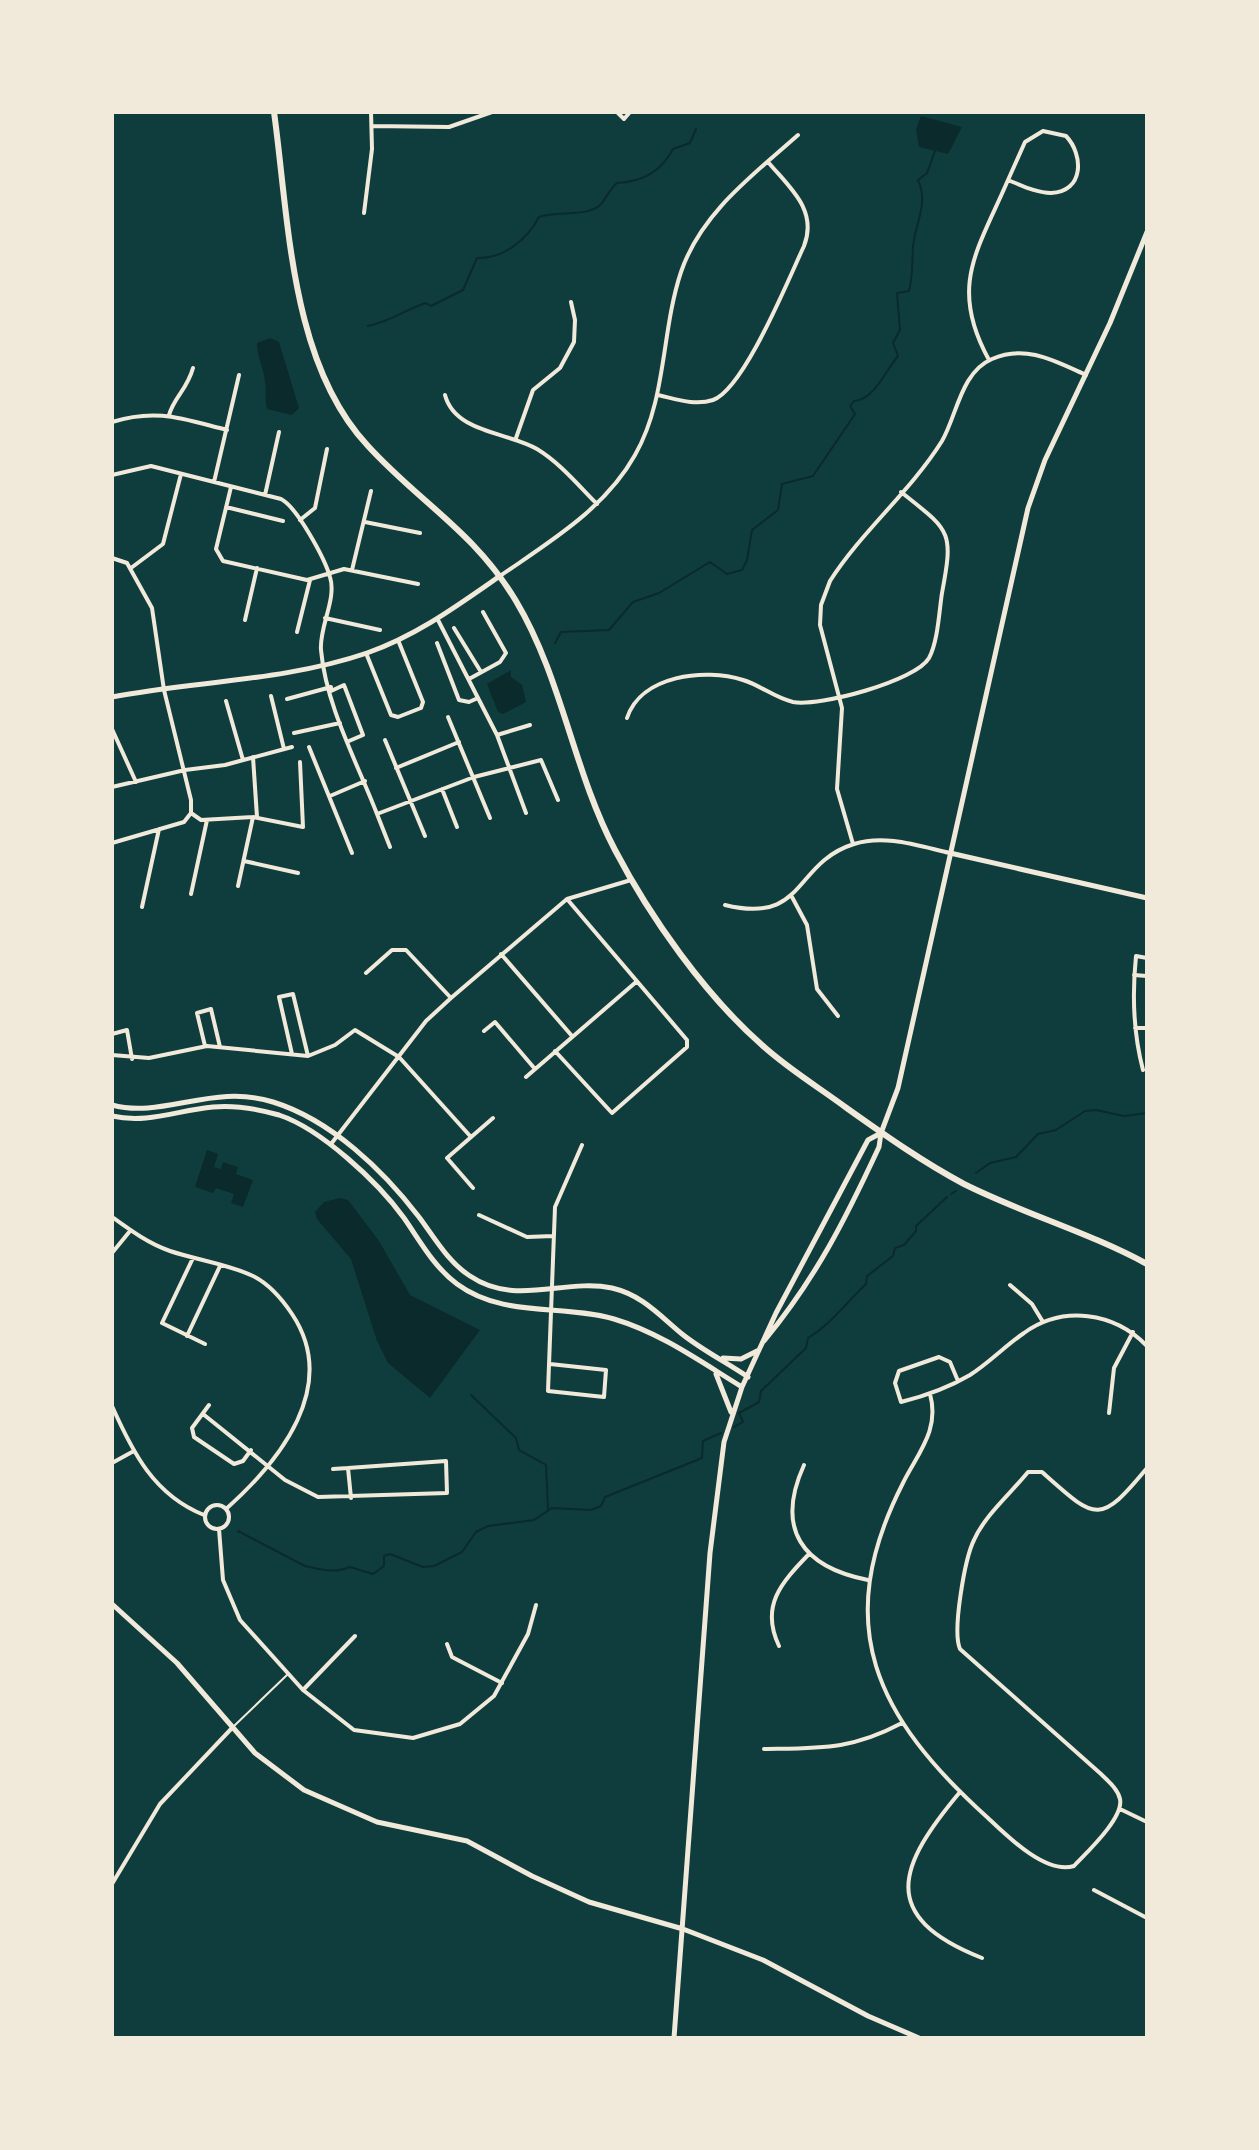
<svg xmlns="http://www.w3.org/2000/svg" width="1259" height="2150" viewBox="0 0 1259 2150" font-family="'Nunito Sans',sans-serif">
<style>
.water{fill:#0a2a2b}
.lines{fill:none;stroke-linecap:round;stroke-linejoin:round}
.stream{stroke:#0a2a2b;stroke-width:2}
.service{stroke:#f1e9da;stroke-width:2}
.minor{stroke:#f1e9da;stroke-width:4}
.tertiary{stroke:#f1e9da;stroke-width:5}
.secondary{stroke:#f1e9da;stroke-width:6}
</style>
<rect width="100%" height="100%" fill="#0f3d3e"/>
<path class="water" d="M921 116 962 127 948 154 919 147 916 129Z
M270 338 279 342 299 408 292 415 267 409C264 399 267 391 265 382 264 368 257 358 257 343Z
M511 670V677L522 685 526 702 503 714 498 712 487 684Z
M207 1150 218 1154 214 1167 221 1169 223 1162 238 1167 236 1174 253 1180 243 1207 231 1203 234 1194 216 1188 213 1193 195 1187Z
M340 1198 348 1200 379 1241 410 1295 480 1330 430 1398 388 1363 377 1341 351 1259 317 1219 315 1212 324 1202Z"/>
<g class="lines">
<path class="stream" d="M368 326C394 320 404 310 426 303L431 306 463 290 477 258C503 259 527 240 539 217 557 210 588 218 601 204 607 197 610 189 617 183 642 182 661 172 673 149L690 143 696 129
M555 643 561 632 609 630 633 602 659 593 710 562 727 574 742 570 747 560 752 530 778 510 782 484 813 476 855 414 850 406 854 401C874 400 886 370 898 356L893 343 900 330 897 293 909 291C913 276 912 262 913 247 915 223 929 204 918 180L927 173 935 151
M976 1173 990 1163 1016 1157 1038 1134 1056 1130 1085 1111 1096 1110 1124 1116 1147 1113
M951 1194 956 1191
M471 1395 516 1438 519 1450 546 1465 548 1509
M734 1427 743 1422 739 1413 759 1402 761 1391 806 1348 808 1338C830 1325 847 1302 866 1284L867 1276 893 1256 895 1248 904 1245 916 1231V1226L947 1197
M238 1531 305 1566C321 1569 334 1574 350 1567L373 1574 384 1566V1556L390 1554 423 1567 434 1566 462 1552 476 1532 488 1526 534 1520 552 1508 591 1510 601 1506 605 1497 702 1458 703 1441 721 1433"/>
<path class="service" d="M233 1727 288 1674"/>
<path class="minor" d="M617 112 624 119 630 112
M373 126 449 127 492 112
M1043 131 1066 136C1084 155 1084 192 1051 193 1036 193 1021 185 1008 180L1025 142Z
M364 213 372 149 371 112
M989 360C948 286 978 250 1008 180
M445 395C455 433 508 432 537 449 560 463 578 485 597 504
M658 395C676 399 695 406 713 400 744 389 788 280 804 246 818 210 790 188 768 162
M169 415C174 397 187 390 193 368
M112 422C157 408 183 419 227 430
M516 438 533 390 560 368 574 342 575 320 571 302
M112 475 151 466 281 499C297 507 325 559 330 577 337 599 319 627 321 650 326 706 357 762 377 814L474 777 541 760 558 800
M214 482 239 375
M231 487 216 549 223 561 307 580 344 569 418 584
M265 495 279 432
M226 507 283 521
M300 520 315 508 327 449
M365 522 420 533
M112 558 127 563 152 608 164 690 191 800V813L184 822 112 843
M131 568 163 544 181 474
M352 570 371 491
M500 576C549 542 605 509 635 455 667 399 661 332 681 272 701 213 753 175 798 135
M325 618 380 630
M245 620 257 568
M438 620 497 735 526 813
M454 628 481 672
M297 632 310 580
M437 643 459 700 469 702 478 698
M366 653 391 715 398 717 421 708 423 702 398 640
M469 679 500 662 506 653 483 612
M331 691 344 685 363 735 349 741
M271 696 284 749
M287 699 331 687
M226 701 243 760
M448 717 490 818
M627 718C641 675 705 668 743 680 760 685 775 698 793 702 819 707 916 681 929 658 938 641 939 612 942 593 954 530 950 531 901 492
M112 729 136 782
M294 733 340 723
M497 735 530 725
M385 740 425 836
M309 747 352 853
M253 757 257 817
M396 768 459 742
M112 787 185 770 225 765 292 747
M442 789 457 827
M330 796 365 781
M191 813 201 820 253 817 303 827 300 762
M377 814 390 847
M853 844 837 789 842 708 820 625 821 605 830 581C862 531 910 492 942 441 957 415 961 372 992 359 1026 344 1055 361 1086 375
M244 861 298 873
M238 886 253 817
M191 894 207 820
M792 897 807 925 817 989 838 1016
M725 905C806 925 793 863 854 844 885 834 919 846 950 853
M142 907 159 829
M501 954 572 1036
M366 973 392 950H406L451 998
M1134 975 1147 976
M1135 1028H1147
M484 1031 495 1022 535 1069
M112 1034 127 1030 132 1059
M205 1046 197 1013 211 1009 220 1047
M555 1051 612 1113 687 1047V1040L567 899
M292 1054 279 997 293 994 308 1056
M112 1055 149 1058 207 1046 308 1056 335 1045 355 1030 399 1057 471 1137
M1143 1070C1133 1032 1132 995 1136 956L1147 958
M526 1077 636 982
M331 1144 426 1021 451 998 567 899 631 880
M473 1188 447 1158 493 1118
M479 1215 527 1237 553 1236
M112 1217C130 1230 149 1244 170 1251 197 1260 228 1264 253 1276 269 1284 282 1299 292 1314 340 1386 280 1461 226 1509
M112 1253 130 1231
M193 1258 162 1323 205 1344
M1010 1285 1032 1304 1043 1322
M187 1336 220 1266
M550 1364 606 1370 604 1397 548 1391 555 1207 582 1145
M958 1381 950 1362 939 1357 899 1371 895 1383 901 1402C925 1396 948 1388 970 1375 989 1363 1005 1346 1024 1333 1063 1305 1114 1312 1147 1346
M930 1394C940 1430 918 1453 903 1483 830 1626 876 1717 988 1818 1007 1836 1046 1875 1074 1866 1086 1853 1124 1818 1120 1799 1118 1789 1108 1781 1101 1774L960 1649C952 1631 965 1558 974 1540 985 1515 1011 1493 1028 1472H1042C1096 1520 1099 1526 1147 1468
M209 1405 192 1428 194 1437 234 1464 243 1461 251 1450
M112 1406C133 1453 154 1495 204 1515
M1109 1413 1114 1368 1133 1332
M203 1414 285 1480 318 1497 447 1493 446 1461 348 1468 351 1498
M112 1463 132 1452
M804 1465C775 1529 802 1567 868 1580
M333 1469 348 1468
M205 1517a12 12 0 1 1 24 0a12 12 0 1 1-24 0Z
M219 1529 223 1580 240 1620 303 1690 354 1730 413 1738 460 1724 494 1696 528 1634 536 1605
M447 1644 452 1657 502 1683
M779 1646C760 1606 781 1583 809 1554
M303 1690 355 1636
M764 1749C821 1748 851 1750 902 1723
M960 1792C899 1865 876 1916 982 1958
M1120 1809 1147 1822
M112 1884 160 1804 232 1728
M1094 1890 1147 1918"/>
<path class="tertiary" d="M112 697C196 681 285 681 367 653 416 636 457 606 500 576
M950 853 1147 898
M112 1105C163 1119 213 1083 273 1102 331 1120 383 1170 419 1217 434 1237 448 1262 470 1276 516 1307 564 1278 612 1288 642 1295 659 1315 682 1334 702 1350 726 1362 748 1377
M112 1116C148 1124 178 1110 213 1107 235 1105 258 1109 279 1115 321 1129 378 1182 404 1218 420 1241 434 1267 457 1284 503 1318 562 1304 614 1319 661 1333 701 1362 742 1387
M764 1341C816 1278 845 1220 879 1147L881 1133 898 1088 1028 508 1045 460 1110 323 1147 232
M723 1358 741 1359 759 1350
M716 1374 731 1412
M112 1604 177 1663 255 1753 304 1790 377 1822 467 1841 532 1876 589 1902 683 1929 763 1960 868 2016 919 2038
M674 2038 710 1553 724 1442 742 1387 776 1313 868 1140 881 1133"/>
<path class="secondary" d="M274 112C289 220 290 363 368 446 419 502 475 532 516 601 562 678 573 770 615 850 650 917 705 995 762 1045 788 1069 820 1088 848 1109 886 1136 923 1162 964 1184 1024 1214 1088 1232 1147 1264"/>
</g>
<rect width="1259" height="2150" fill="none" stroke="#f1e9da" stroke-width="228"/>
</svg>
